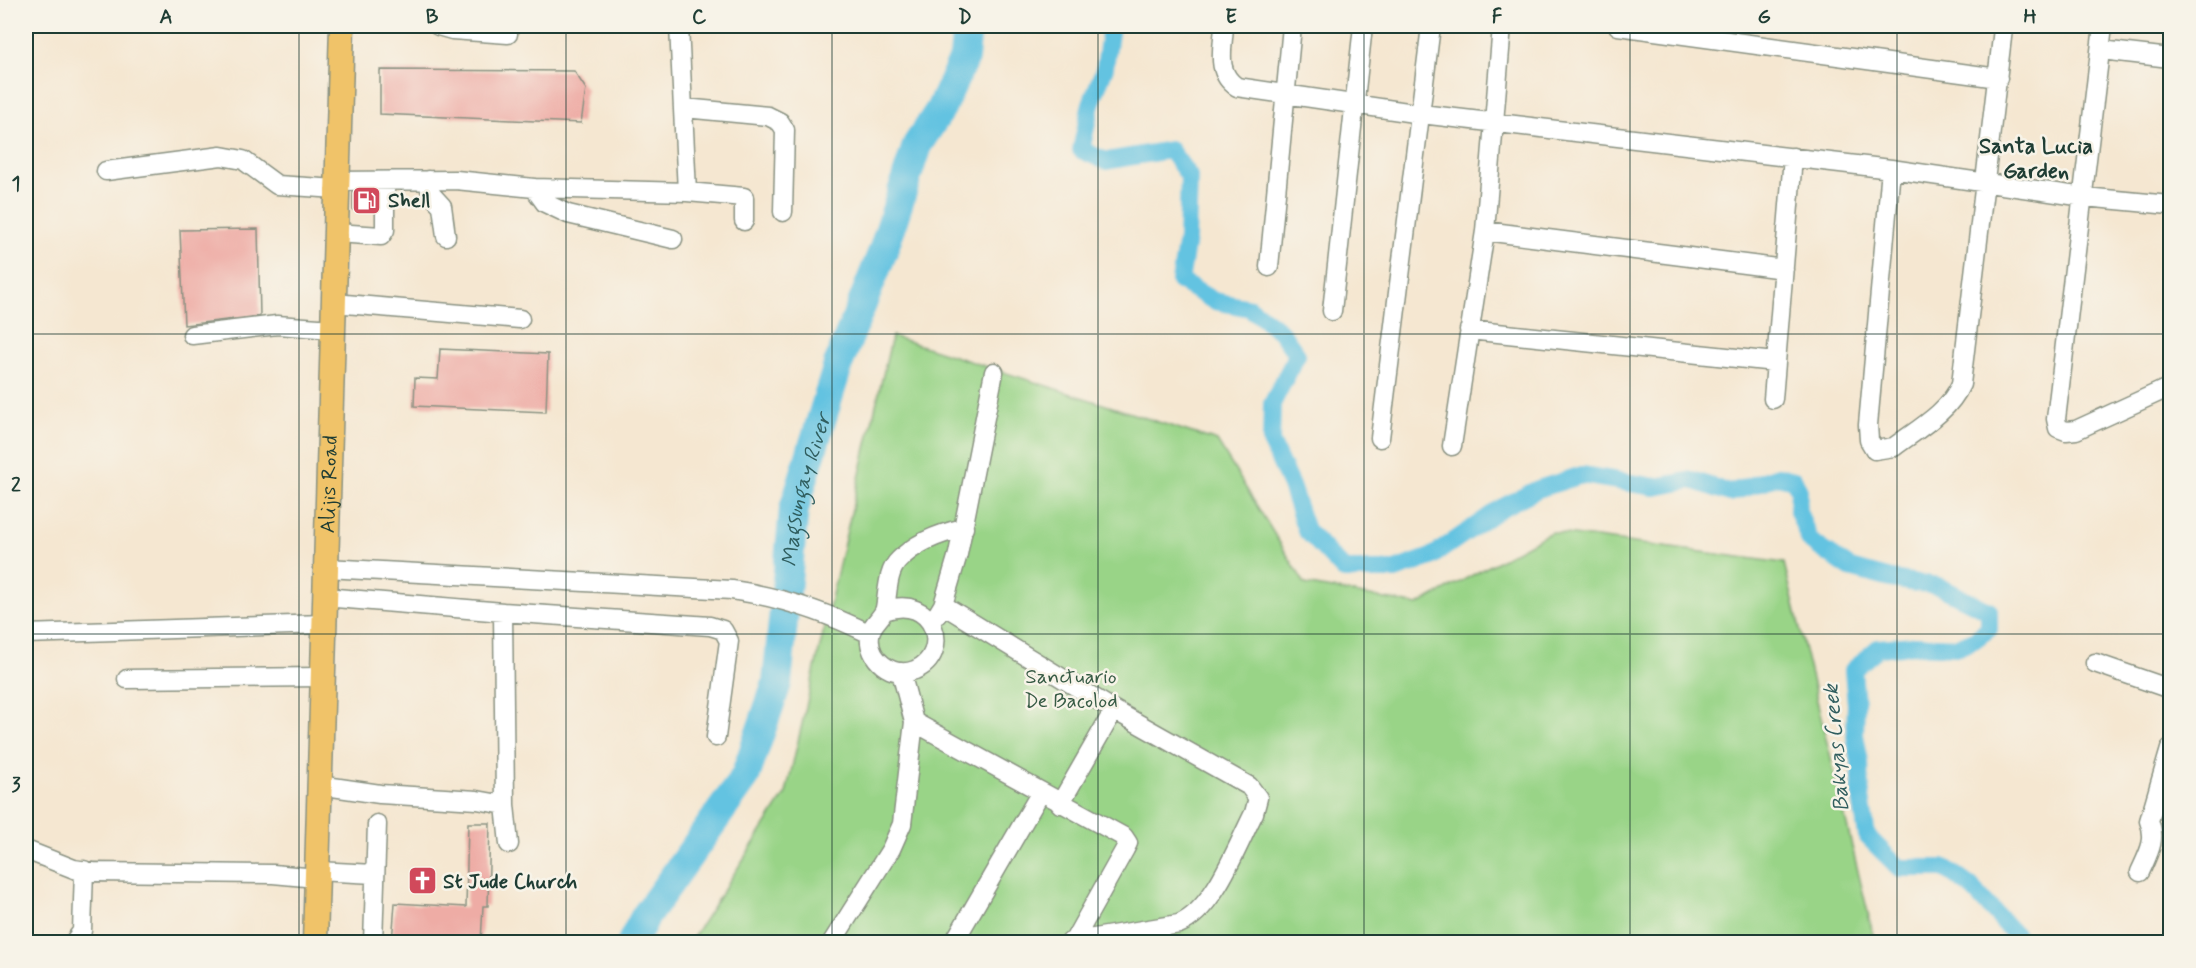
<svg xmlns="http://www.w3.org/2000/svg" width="2196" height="968" viewBox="0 0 2196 968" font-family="Mynerve,sans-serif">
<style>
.green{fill:#99d487;stroke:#5c885e;stroke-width:1.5}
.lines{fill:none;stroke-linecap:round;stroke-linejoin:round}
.canal{stroke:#63c3e1;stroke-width:18}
.river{stroke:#63c3e1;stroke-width:30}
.building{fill:#eeaca5}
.minor-casing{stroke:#8a9282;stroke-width:21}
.major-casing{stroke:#8a9282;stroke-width:27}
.minor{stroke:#fff;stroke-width:18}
.major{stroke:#f0c369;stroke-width:24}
.grid{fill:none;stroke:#1f3d34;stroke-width:1.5;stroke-opacity:0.55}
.labels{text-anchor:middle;stroke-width:5;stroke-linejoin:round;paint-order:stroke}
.poi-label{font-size:21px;font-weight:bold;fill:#1f3d34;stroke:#f7f3e8;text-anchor:start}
.street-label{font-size:21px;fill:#1f3d34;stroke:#f7f3e8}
.park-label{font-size:21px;fill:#375b45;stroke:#f7f3e8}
.neighbourhood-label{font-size:22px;font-weight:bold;fill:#1f3d34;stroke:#f7f3e8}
.water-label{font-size:22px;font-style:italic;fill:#305e5f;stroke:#f7f3e8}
.neatline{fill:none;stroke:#1f3d34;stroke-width:2}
.grid-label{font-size:20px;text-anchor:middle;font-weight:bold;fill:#1f3d34}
</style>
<rect width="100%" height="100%" fill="#f7f3e8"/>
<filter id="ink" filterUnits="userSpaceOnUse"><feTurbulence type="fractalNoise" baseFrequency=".0167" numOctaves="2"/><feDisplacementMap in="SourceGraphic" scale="12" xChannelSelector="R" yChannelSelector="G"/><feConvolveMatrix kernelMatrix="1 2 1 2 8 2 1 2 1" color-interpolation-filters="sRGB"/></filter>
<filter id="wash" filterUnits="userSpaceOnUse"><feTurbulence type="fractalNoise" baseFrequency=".008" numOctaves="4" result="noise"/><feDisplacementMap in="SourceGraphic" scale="24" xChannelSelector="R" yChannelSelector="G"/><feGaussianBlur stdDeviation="1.35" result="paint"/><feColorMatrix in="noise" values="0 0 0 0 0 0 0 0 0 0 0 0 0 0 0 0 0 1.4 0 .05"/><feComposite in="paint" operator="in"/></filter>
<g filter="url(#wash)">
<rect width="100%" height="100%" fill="#f5e7d1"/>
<path class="green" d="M892 336 1217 441 1305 584 1418 605 1551 532 1784 563 1875 942H690L786 793Z"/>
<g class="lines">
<path class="canal" d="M1111 26 1105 67 1091 104 1081 150 1106 161 1170 150 1189 176 1187 239 1180 281 1214 301 1250 308 1280 331 1297 355 1272 404 1271 442 1291 486 1306 530 1344 570H1395L1431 557 1501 508 1538 489 1582 475 1655 487 1692 480 1730 493 1778 476 1794 480 1799 491 1798 511 1810 541 1850 568 1891 579 1938 586 1989 611V629L1974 640 1958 647 1914 645 1878 648 1853 670 1856 704 1855 735 1860 762 1861 797 1867 836 1899 868H1945L1971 887 2022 942"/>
<path class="river" id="s1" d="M632 942 645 917 745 777 777 683 794 509 839 362 883 251 917 145 940 110 964 58 967 26"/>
</g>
<g id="blocks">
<path class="building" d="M380 70 574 71 586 89 581 123 380 114Z
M353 192H374V210H353Z
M258 229 260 316 184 325 180 230Z
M440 349 548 354 546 412 414 406 415 378 438 379Z
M468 823H490L488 906H483L481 942H392L395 903 466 907Z"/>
</g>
</g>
<g filter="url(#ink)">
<use href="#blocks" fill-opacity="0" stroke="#8a9282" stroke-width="1.5"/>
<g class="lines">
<defs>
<path id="minor" d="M438 26 452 30 508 34
M1224 26C1223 48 1215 73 1237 87L1421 114 1891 169 2084 197 2170 205
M1618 26 1998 78
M2103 26 2056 419 2058 428 2066 431 2076 430 2170 387
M2101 50 2170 58
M684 108 768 116 780 122 785 130 783 212
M1891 169 1868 425 1869 440 1875 450 1894 447C1918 429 1949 412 1961 384L2003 29
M106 171 221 156 243 160 277 185 337 189
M428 180 431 194 442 206 446 236
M338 181 456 180 534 188 687 192 679 26
M534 188 545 203 568 214 673 239
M687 192 744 197V221
M1485 231 1784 269
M336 233 381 236 385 230V182
M1269 267 1292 26
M334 303 520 319
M1332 311 1363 26
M1469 330 1775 362
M192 335 277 325 333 329
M1773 399 1793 157
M1380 438 1431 26
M1452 446 1485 231 1502 26
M326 568 732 590C781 597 826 612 870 634
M324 597 503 612 505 805 509 844
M943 605 1114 710 1249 786 1258 798 1254 813C1237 846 1214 910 1179 924L1070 942
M884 611C935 592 953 654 915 670 892 679 867 659 870 635 871 623 883 618 885 608 888 593 887 571 899 560 915 543 941 533 964 528
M503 612 710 626 723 630 729 641 716 737
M937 615 943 605 958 554 994 372
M26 634 324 624
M2095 663 2170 689
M127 679 322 677
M914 722 1124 837 1128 843 1125 849 1073 942
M319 785 380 794 477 800 505 805
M1060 804 1114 710
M26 850 74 869 93 872 273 874 316 878
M317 871 374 874
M2140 872C2148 854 2157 840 2149 821L2170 749
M74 942 82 931 84 870
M373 942 377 824
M832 942 891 849 902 824 914 722 901 672
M954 942 1041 792"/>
<g id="major">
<path id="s2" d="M315 942 342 26"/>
</g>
</defs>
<use href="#minor" class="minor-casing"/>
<use href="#major" class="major-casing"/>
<use href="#minor" class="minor"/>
<use href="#major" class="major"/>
</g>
</g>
<path class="grid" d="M299 26V942M566 26V942M832 26V942M1098 26V942M1364 26V942M1630 26V942M1897 26V942M26 334H2170M26 634H2170"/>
<defs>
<symbol id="fuel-square" viewBox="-11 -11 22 22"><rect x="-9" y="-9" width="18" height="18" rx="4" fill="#d1495b" stroke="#f7f3e8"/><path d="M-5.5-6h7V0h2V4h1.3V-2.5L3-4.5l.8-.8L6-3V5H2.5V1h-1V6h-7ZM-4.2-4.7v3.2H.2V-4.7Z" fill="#fff"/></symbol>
<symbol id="church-square" viewBox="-11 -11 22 22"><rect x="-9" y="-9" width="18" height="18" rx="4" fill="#d1495b" stroke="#f7f3e8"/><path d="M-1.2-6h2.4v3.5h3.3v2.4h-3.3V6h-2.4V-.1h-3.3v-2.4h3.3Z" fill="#fff"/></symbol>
</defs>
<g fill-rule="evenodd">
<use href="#fuel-square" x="350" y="184" width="33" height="33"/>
<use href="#church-square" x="406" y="864" width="33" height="33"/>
</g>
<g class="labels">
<g class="poi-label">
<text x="388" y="207">Shell</text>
<text x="443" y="888">St Jude Church</text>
</g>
<g class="street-label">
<text dy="7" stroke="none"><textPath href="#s2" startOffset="458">Alijis Road</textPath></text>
</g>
<g class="park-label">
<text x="1071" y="683">Sanctuario<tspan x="1071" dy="24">De Bacolod</tspan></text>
</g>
<g class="neighbourhood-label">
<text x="2036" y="153">Santa Lucia<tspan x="2036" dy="25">Garden</tspan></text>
</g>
<g class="water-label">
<text dy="8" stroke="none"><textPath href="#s1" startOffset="495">Magsungay River</textPath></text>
<text transform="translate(1835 748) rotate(-95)" y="8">Bakyas Creek</text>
</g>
</g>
<rect width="2196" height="968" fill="none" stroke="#f7f3e8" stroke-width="66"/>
<rect x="33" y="33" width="2130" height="902" class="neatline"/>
<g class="grid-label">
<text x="166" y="23">A</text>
<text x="432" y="23">B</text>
<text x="699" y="23">C</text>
<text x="965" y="23">D</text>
<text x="1231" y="23">E</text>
<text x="1497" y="23">F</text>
<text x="1764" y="23">G</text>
<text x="2030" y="23">H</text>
<text x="16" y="190">1</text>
<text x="16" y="491">2</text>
<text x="16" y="791">3</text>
</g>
</svg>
